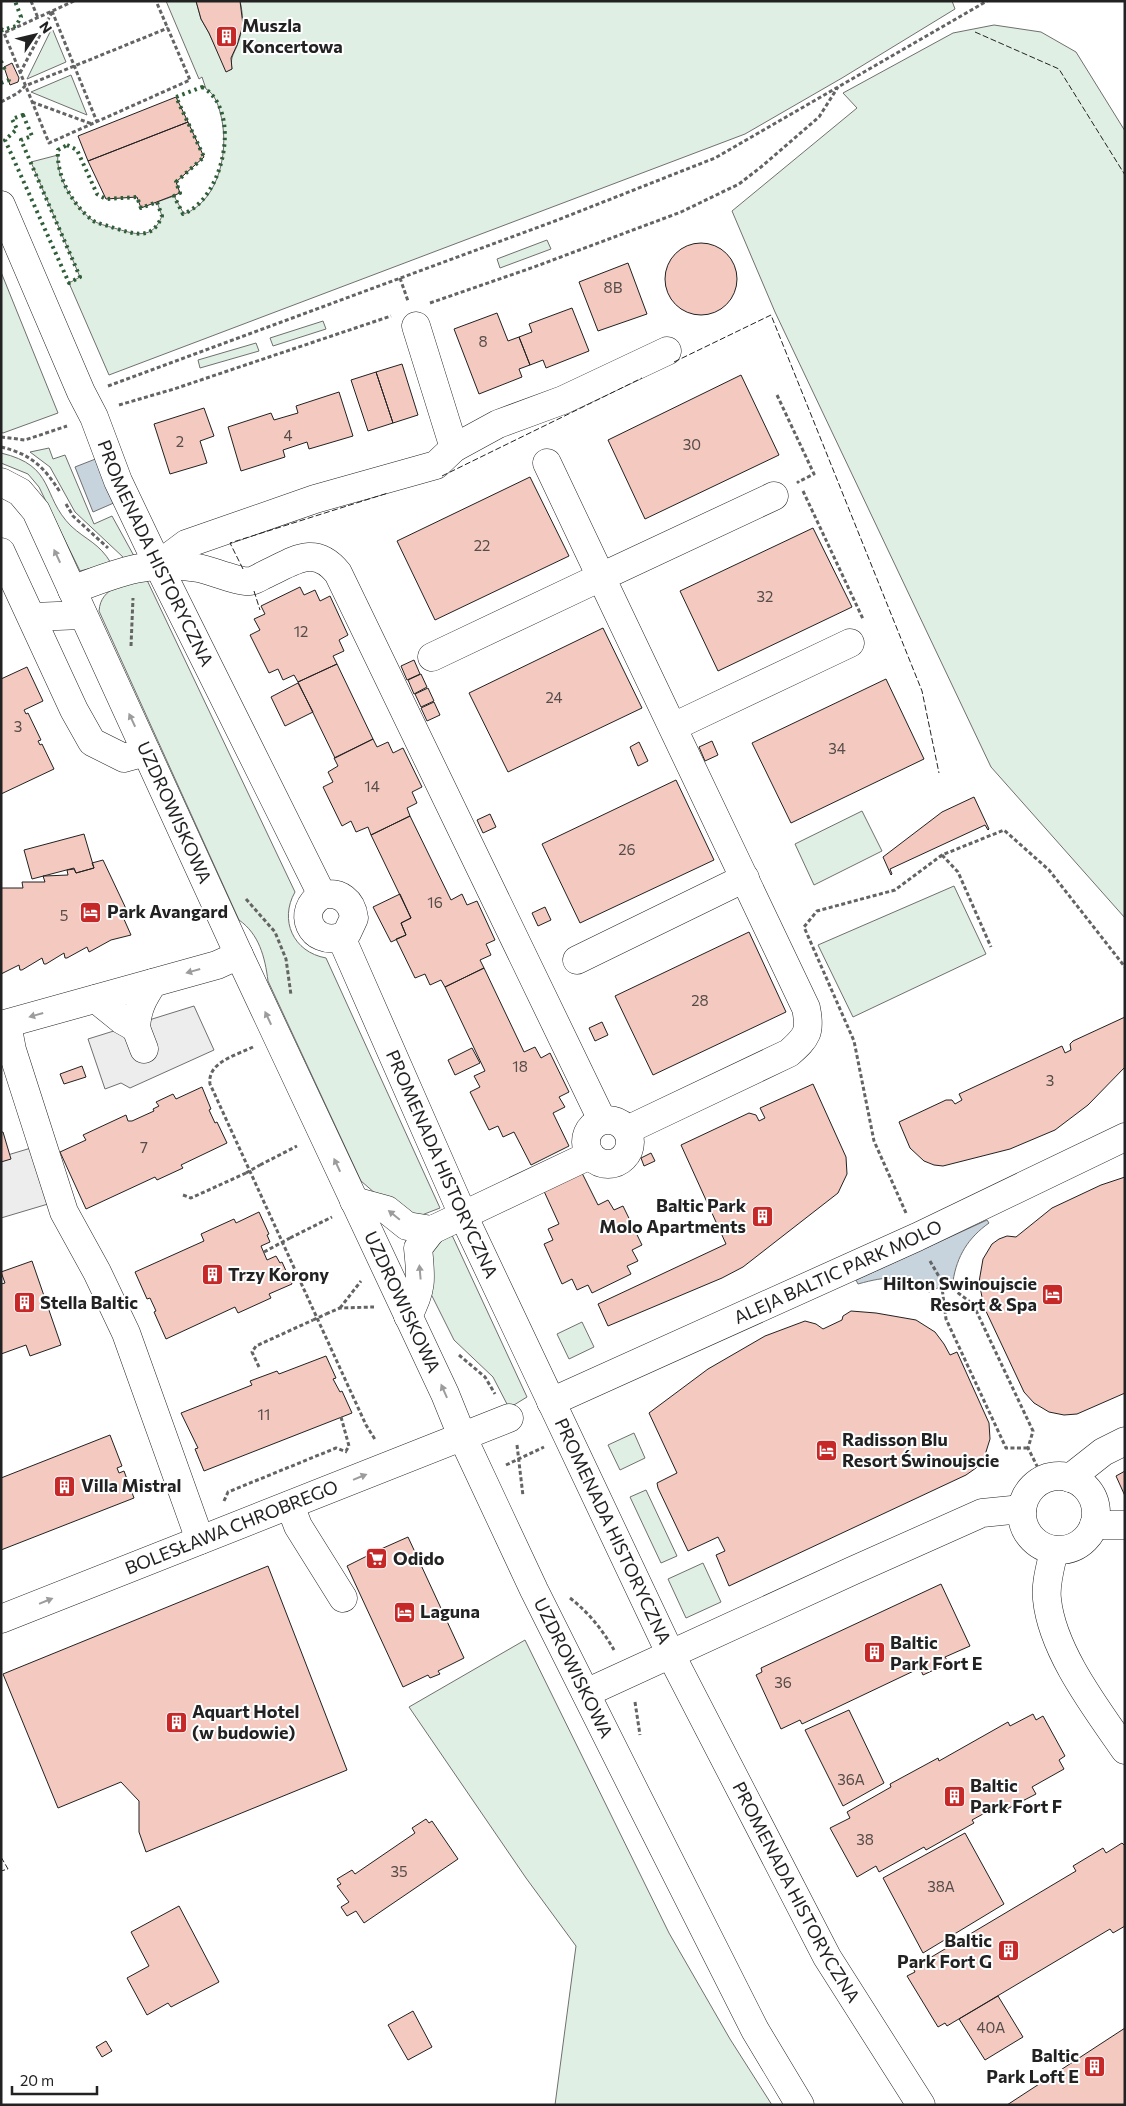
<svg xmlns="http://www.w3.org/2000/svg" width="1126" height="2106" viewBox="0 0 1126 2106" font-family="Commissioner,sans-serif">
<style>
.green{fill:#e0efe3;stroke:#6f6f6f}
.parking{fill:#ededed;stroke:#6f6f6f}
.water{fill:#c7d3dd;stroke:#6f6f6f}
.building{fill:#f3c9c0;stroke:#222}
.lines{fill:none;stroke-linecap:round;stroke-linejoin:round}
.minor-casing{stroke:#222;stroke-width:29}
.path{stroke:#646464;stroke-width:3;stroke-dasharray:4 2.5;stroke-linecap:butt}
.minor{stroke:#fff;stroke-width:28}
.path-bridge{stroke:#646464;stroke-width:3;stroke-dasharray:4 2.5;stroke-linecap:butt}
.hedge{stroke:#2f5e38;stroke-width:4;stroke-dasharray:2.5 4;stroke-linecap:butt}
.fence{stroke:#222;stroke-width:1;stroke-dasharray:6 2.5;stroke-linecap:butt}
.oneway{fill:#9c9c9c}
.labels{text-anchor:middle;stroke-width:4;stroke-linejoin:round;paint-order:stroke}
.number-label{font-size:15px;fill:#564c4a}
.poi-label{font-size:18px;font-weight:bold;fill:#222;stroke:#fff;text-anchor:start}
.street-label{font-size:18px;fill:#222;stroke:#fff}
</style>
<rect width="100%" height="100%" fill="#fff"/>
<path class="green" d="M166 1H196L201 19 209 33 227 71 232 69C230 59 233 55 237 46 243 31 244 17 240 1H952L955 9 842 78 745 134 109 375 69 283 80 277 31 162 58 155C55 176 75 207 92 220 98 224 107 226 114 228 135 234 152 241 162 216L157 202 174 196 184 214C221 200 230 146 220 112 218 104 214 93 206 89L202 77 199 79Z
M994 25 1041 32 1076 52 1125 131V918L991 767 775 312 732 211 857 108 843 93 953 33Z
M52 28 66 62 27 79Z
M71 75 87 115 31 92Z
M547 240 551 249 500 268 497 259Z
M1 272 58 413 3 433 1 432Z
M323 321 326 329 273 346 270 338Z
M256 343 259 351 200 368 198 360Z
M49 448 53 459 65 455 94 524 112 516 134 556 124 558 75 512 50 467 30 452Z
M1 453C56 466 41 496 71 526 86 540 99 543 111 563L80 571 39 487 28 474 1 463Z
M146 578 295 892C279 920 293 952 326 958L440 1208 414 1218 391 1207 361 1181 268 981C265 957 259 934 239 920L99 611C101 586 125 585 146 578Z
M862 811 882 851 814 885 795 844Z
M954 886 986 954 853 1017 818 945Z
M451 1233 527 1397 509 1408 493 1377 454 1340 431 1294 428 1252 435 1242Z
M582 1322 594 1347 569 1359 557 1334Z
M634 1433 645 1458 620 1470 608 1445Z
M646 1490 677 1556 661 1563 630 1497Z
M703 1563 721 1602 686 1618 668 1579Z
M525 1640 669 1933 730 2039 772 2105H555L576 1946 526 1878 409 1707Z"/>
<path class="parking" d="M194 1006 214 1050 130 1088 121 1083 105 1089 88 1039Z
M31 1148 48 1204 1 1218V1157Z"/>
<path class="water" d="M98 458 116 502 93 512 75 467Z
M987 1220 989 1223C968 1238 957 1256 953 1281L929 1292C904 1274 887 1276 858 1284L856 1280Z"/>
<path class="building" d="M196 1H240L243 25 237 45 231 58 232 69 226 72 209 33 201 19Z
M12 63 19 78 18 82 10 85 4 67Z
M176 97 188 122 88 161 78 136Z
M188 122 204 157 176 182 180 193 141 208 137 197 106 199 88 161Z
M665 279a36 36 0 1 1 72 0a36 36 0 1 1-72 0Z
M628 263 647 314 598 331 579 282Z
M572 308 589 351 546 368 543 360 530 365 519 337 532 332 529 324Z
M497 313 508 341 519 337 530 365 519 369 522 377 479 394 454 329Z
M402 364 418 415 393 423 376 372Z
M376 372 393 423 368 431 351 380Z
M741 375 779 455 645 519 608 440Z
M339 392 353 436 309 449 307 442 283 450 285 457 241 471 228 427 271 413 274 420 298 413 296 406Z
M204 408 214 436 200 441 207 463 170 474 154 424Z
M530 477 569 556 435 620 397 541Z
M813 528 852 607 718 671 680 591Z
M300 587 304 595 315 590 320 601 330 596 348 635 339 640 344 651 333 656 337 664 298 682 294 675 283 680 278 669 269 673 250 635 260 630 254 619 265 614 261 606Z
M603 628 642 708 508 772 469 693Z
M414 660 420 674 407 680 401 666Z
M337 664 373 739 335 758 298 682Z
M27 667 43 701 24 710 26 714 28 713 41 740 38 741 40 745 42 744 54 769 1 794V679Z
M421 674 427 687 414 694 408 680Z
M886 679 924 759 791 823 752 743Z
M298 683 313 712 285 726 271 697Z
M428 688 434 701 421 707 415 694Z
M434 702 440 715 427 721 421 708Z
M373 739 377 747 388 742 393 753 403 748 422 787 412 792 417 803 407 808 410 816 371 835 368 827 356 832 351 821 342 826 323 787 333 782 328 772 338 766 334 758Z
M712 741 718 755 705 761 699 747Z
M639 742 648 761 638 766 630 747Z
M676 780 714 860 580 923 542 844Z
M974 797 989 829 988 830 985 825 890 869 892 874 891 875 883 857 942 812Z
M490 814 496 827 483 833 477 820Z
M410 816 451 900 462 894 467 905 477 901 495 940 486 944 491 955 480 960 484 968 445 987 441 980 430 985 425 974 415 978 396 939 406 935 401 923 411 918 371 835Z
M84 834 94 868 76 873 74 868 32 879 24 850Z
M103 860 129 915 123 917 131 935 111 940 91 951 89 952 87 947 67 958H65L64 953 46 964H44L42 958 22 970H20L19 965 1 974V888H23L22 882H45L43 876H45L68 875 67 870 74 869 76 873 94 868 92 863Z
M400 894 411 918 401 923 406 935 391 942 373 907Z
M545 907 551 920 538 926 532 913Z
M749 932 786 1012 653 1075 615 996Z
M484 968 524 1052 535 1047 541 1058 550 1053 569 1092 559 1097 565 1107 553 1113 569 1146 531 1165 514 1132 503 1137 498 1126 489 1130 470 1092 480 1087 474 1076 485 1071 445 987Z
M1125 1017V1067L1088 1105 1055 1130 1010 1149 943 1166 934 1165 924 1161 910 1148 899 1122 946 1100H952L955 1104 962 1100 959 1094 1062 1046 1065 1053 1071 1050 1070 1044 1073 1041Z
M602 1022 608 1035 595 1041 589 1028Z
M472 1048 480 1063 455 1075 448 1060Z
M82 1066 86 1077 64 1084 60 1074Z
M813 1084 846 1157 847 1174 838 1193 743 1267 722 1278 608 1326 598 1304 726 1244 681 1145 749 1113 756 1115 759 1121 765 1118 760 1108Z
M202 1087 211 1109 209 1110 215 1123 217 1122 227 1143 181 1165 183 1168 157 1180 155 1177 86 1209 60 1152 86 1140 83 1135 126 1115 128 1121H132L154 1111 153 1109 159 1106 156 1102 173 1094 176 1099Z
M1 1132H3L11 1159 1 1162Z
M651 1153 655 1161 644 1166 641 1158Z
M581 1171 598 1205 608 1200 614 1210 623 1206 642 1245 632 1250 638 1261 627 1266 631 1274 592 1293 588 1285 577 1290 572 1279 562 1284 544 1244 553 1240 548 1229 559 1224 543 1189Z
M1125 1177V1393L1077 1414 1064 1415 1049 1412 1034 1403 1024 1392 984 1307 979 1282 983 1259 992 1244 999 1239 1007 1236 1016 1237 1052 1208 1101 1185Z
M259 1212 269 1234 267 1235 270 1242 261 1246 267 1260 276 1256 280 1263 282 1262 292 1284 269 1294 271 1298 238 1313 235 1307 166 1339 154 1312 156 1311 150 1298 147 1299 135 1272 204 1241 201 1234 234 1219 236 1223Z
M32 1261 61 1345 30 1356 26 1345 1 1354V1284L5 1283 1 1272Z
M851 1311 876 1313 916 1320 935 1332 944 1344 950 1355 957 1352 989 1423 990 1439 985 1455 976 1468 966 1475 729 1586 716 1555 725 1551 718 1537 688 1551 658 1488 657 1483 677 1473 649 1413 708 1369 765 1336 805 1321 816 1324 823 1329 842 1320 843 1316Z
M326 1356 336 1378 333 1379 340 1392 342 1391 352 1413 204 1471 195 1449 198 1448 181 1413 252 1385 250 1381 277 1371 279 1374Z
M110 1435 122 1466 117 1468 119 1473 124 1471 134 1498 1 1550V1478Z
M1125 1471V1496L1116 1476Z
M408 1537 464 1658 438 1671 440 1674 430 1678 428 1675 403 1687 347 1566 371 1554V1550L381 1549Z
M268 1566 347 1770 146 1852 139 1832V1801L121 1782 58 1808 3 1674Z
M941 1584 970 1646 945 1657 949 1663 923 1675 920 1668 802 1724 800 1720 781 1729 756 1675 762 1672 761 1668Z
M849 1710 884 1783 843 1806 805 1730Z
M1033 1714 1036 1720 1043 1716 1065 1756 1059 1760 1064 1769 1032 1787 1036 1794 1007 1809 1003 1803 972 1820 974 1823 926 1850 924 1847 879 1872 876 1866 857 1877 830 1828 850 1818 847 1812 891 1787 890 1784 938 1758 939 1761 1008 1722 1010 1726Z
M426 1819 429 1823 432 1821 458 1859 364 1923 356 1911 347 1916 341 1907 349 1902 337 1886 341 1884 337 1879 352 1870 355 1874 415 1833 412 1828Z
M965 1833 1004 1904 923 1953 883 1878Z
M1122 1843 1125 1846V1926L1113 1933 1110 1929 947 2026 945 2023 938 2027 907 1976 915 1972 913 1968 1076 1871 1073 1866 1103 1848 1106 1853Z
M179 1906 219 1982 171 2007 168 2003 147 2015 127 1978 149 1966 131 1932Z
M998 1996 1023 2037 985 2060 959 2019Z
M413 2011 432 2047 408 2060 388 2025Z
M1125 2028V2105H1007Z
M106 2041 112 2051 102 2057 96 2047Z"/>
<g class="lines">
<defs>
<g id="minor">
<path id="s1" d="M1 205 81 392 94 417 118 481 158 565 322 895C340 891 352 901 354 918L347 933 341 937 463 1215 671 1655 827 1957 921 2105"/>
<path d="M416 326 454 448"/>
<path id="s2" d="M1 482 20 492 36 511 239 955 445 1394 462 1436 534 1590 638 1798 755 2030 800 2105"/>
<path d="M1 552 74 710 92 742 124 758 146 752"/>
<path d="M158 565 186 544 315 499 436 465 454 448 498 424 563 400 667 351"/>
<path d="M72 590C119 572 147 560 198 568 210 570 240 583 250 581 254 581 260 577 264 575 293 562 314 543 338 573L602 1120"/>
<path d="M32 617 83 615"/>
<path d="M432 657 601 577 547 463"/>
<path d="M673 727 850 643"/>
<path d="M322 895C295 911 311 946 341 937"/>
<path d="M577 960 745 878"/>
<path d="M96 999 122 1020 136 1028C137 1009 143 998 153 983"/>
<path d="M7 1024 12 1050 64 1212 97 1272 126 1333 200 1540"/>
<path d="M1 1025 217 965 239 955"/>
<path d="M136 1028 144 1049"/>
<circle cx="608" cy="1142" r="22"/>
<path d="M627 1130 789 1053C807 1037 811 1032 806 1008L601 577 774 496"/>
<path d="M354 1201 387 1210 407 1226 432 1230 590 1155"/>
<path d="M408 1316C423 1288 421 1278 418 1248L432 1230"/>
<path id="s3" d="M551 1402 917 1237 1125 1137"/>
<circle cx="1059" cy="1513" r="37"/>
<path d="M1070 1478 1103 1452 1125 1441"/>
<path d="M290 1505 298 1526 343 1598"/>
<path d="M1094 1525H1125"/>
<path d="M1054 1550C1051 1565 1045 1584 1047 1599 1052 1651 1096 1708 1125 1750"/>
<path id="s4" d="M1 1619 509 1418"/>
<path d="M586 1693 852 1571 982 1513 1022 1509"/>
</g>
</defs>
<use href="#minor" class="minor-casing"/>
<path class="path" d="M31 1 38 18
M74 1 4 33 49 143 190 80 156 1
M52 11 97 122
M20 73 52 12
M1 102 18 93 25 86 168 28
M32 102 92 124
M400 278 408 301
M430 303 534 267 681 212 739 184 761 167 819 117 838 87
M108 386 555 221 715 158 987 1
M777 395 814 474 798 482 799 483
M119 405 174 389 391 316
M1 437 25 440 67 426
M1 447C31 454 44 467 60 492
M803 491 863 619
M66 504 73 516 108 548
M131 646 133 598
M942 855 958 872 991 947
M246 899 275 932 286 959 291 995
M253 1047C237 1055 207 1062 210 1084L366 1425 376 1441
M260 1165 297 1146
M183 1195 191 1198 246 1173
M906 1213 874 1141 854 1041 804 927 817 911 895 890 942 855 1004 830 1049 870 1125 967
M290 1238 332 1217
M930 1261 941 1280 946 1319 1006 1448H1028
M942 1281 973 1304 1033 1431 1028 1448 1041 1474
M340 1308 361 1281
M326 1314 340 1308 374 1307
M459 1355 485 1377 495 1394
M259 1367 252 1352 256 1346 313 1320
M341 1417 349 1446 346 1451
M517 1445 523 1496
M506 1465 544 1447
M224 1501 228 1492 336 1448 347 1452
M570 1598C589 1613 602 1629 614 1650
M635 1702 640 1735"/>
<use href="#minor" class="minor"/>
<path class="path-bridge" d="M246 1173 260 1165
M264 1252 290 1238
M313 1320 326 1314"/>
<path class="hedge" d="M1 29 3 30 16 26 21 17 15 1
M1 61 5 70
M1 83 9 80V78
M202 87C243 109 224 199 183 214L174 196 180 193 176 182 204 157 176 97Z
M23 115 32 136 21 140 80 277 69 283 5 140 17 129 12 119Z
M67 145 77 150 97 194 106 199 137 197 141 208 157 202 162 216C152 241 135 234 114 228 107 225 97 224 92 220 72 204 56 176 58 150Z"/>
<path class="fence" d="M975 32 1059 69 1125 175
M674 362 771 315 922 691 939 773
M442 476 642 378
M243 569 230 543 388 493
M254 591 260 610
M1 1857 8 1869 1 1871"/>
</g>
<defs><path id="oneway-solid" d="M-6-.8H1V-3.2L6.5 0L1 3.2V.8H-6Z" transform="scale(1.25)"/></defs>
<g class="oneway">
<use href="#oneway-solid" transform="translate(57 556) rotate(-115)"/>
<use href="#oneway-solid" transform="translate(132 720) rotate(-115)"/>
<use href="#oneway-solid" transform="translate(193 971) rotate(164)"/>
<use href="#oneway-solid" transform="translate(36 1015) rotate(164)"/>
<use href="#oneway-solid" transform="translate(268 1018) rotate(-115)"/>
<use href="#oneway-solid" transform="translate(337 1165) rotate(-115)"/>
<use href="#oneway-solid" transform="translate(394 1215) rotate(-141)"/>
<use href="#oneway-solid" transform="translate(420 1272) rotate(-95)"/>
<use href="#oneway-solid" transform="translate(444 1391) rotate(-114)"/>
<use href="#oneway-solid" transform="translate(360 1477) rotate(-22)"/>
<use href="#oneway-solid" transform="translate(46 1601) rotate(-22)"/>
</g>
<defs>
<symbol id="building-square" viewBox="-11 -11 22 22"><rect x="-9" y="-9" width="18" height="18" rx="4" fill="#c62828" stroke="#fff"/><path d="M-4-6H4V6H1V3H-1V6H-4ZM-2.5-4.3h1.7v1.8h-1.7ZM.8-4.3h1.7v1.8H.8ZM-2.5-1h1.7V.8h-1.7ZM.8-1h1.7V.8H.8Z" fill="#fff"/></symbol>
<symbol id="hotel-square" viewBox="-11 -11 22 22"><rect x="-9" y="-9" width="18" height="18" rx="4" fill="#c62828" stroke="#fff"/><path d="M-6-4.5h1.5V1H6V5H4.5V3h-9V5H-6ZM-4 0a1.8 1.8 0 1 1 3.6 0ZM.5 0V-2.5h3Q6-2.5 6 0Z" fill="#fff"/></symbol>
<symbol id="supermarket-square" viewBox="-11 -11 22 22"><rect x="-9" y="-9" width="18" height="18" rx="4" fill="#c62828" stroke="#fff"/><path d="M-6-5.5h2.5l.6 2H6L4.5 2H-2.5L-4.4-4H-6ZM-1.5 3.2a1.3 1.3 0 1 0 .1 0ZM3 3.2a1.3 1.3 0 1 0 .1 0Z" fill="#fff"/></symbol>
</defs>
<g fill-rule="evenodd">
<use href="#building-square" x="214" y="24" width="25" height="25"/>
<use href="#hotel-square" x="78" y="900" width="25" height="25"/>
<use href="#building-square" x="750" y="1204" width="25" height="25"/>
<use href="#building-square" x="200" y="1262" width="25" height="25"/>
<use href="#hotel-square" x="1040" y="1282" width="25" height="25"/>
<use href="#building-square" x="12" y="1290" width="25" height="25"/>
<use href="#hotel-square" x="814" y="1438" width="25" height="25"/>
<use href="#building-square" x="52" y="1474" width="25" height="25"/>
<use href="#supermarket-square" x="364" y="1546" width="25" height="25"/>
<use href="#hotel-square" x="392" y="1600" width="25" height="25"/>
<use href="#building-square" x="862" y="1640" width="25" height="25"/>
<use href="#building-square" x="164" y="1710" width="25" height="25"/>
<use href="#building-square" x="942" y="1784" width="25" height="25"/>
<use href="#building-square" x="996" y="1938" width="25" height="25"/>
<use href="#building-square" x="1082" y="2054" width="25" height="25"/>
</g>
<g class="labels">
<g class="number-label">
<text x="613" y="293">8B</text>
<text x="483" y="347">8</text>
<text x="288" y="441">4</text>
<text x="180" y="447">2</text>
<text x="692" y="450">30</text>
<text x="482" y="551">22</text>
<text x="765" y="602">32</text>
<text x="301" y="637">12</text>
<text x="554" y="703">24</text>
<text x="18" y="732">3</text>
<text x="837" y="754">34</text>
<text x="372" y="792">14</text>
<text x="627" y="855">26</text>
<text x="435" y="908">16</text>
<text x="64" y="921">5</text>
<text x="700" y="1006">28</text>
<text x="520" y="1072">18</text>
<text x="1050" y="1086">3</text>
<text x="144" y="1153">7</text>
<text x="264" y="1420">11</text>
<text x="783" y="1688">36</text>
<text x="851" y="1785">36A</text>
<text x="865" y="1845">38</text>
<text x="399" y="1877">35</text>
<text x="941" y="1892">38A</text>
<text x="991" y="2033">40A</text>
</g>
<g class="poi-label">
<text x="242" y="32">Muszla<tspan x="242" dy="21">Koncertowa</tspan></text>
<text x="107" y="918">Park Avangard</text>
<text x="746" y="1212" text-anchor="end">Baltic Park<tspan x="746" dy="21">Molo Apartments</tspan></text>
<text x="228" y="1281">Trzy Korony</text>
<text x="1037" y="1290" text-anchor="end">Hilton Swinoujscie<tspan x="1037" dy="21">Resort &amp; Spa</tspan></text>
<text x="40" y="1309">Stella Baltic</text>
<text x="842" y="1446">Radisson Blu<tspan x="842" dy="21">Resort Świnoujscie</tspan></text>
<text x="81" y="1492">Villa Mistral</text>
<text x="393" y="1565">Odido</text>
<text x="420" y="1618">Laguna</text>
<text x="890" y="1649">Baltic<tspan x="890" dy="21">Park Fort E</tspan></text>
<text x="192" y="1718">Aquart Hotel<tspan x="192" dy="21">(w budowie)</tspan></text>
<text x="970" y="1792">Baltic<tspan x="970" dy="21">Park Fort F</tspan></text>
<text x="992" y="1947" text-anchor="end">Baltic<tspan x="992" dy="21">Park Fort G</tspan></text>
<text x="1079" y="2062" text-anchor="end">Baltic<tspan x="1079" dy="21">Park Loft E</tspan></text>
</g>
<g class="street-label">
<text dy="6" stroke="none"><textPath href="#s1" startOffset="381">PROMENADA HISTORYCZNA</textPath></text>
<text dy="6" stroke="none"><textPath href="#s2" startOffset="378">UZDROWISKOWA</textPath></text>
<text dy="6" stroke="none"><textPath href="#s1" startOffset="1079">PROMENADA HISTORYCZNA</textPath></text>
<text dy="6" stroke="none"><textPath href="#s3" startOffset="315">ALEJA BALTIC PARK MOLO</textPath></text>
<text dy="6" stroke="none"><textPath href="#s2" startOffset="918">UZDROWISKOWA</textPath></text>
<text dy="6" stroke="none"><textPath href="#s4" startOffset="248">BOLESŁAWA CHROBREGO</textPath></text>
<text dy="6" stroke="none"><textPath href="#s1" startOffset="1484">PROMENADA HISTORYCZNA</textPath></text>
<text dy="6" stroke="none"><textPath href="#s2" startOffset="1322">UZDROWISKOWA</textPath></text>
<text dy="6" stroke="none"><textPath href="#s1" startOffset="1889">PROMENADA HISTORYCZNA</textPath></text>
</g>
</g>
<rect width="1126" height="2106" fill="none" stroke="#222222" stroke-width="5"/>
<g transform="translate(35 35) rotate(55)" stroke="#ffffff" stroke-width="4" paint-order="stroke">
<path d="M0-4L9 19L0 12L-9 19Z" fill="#222222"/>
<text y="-8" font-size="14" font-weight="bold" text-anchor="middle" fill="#222222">N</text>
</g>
<path d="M12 2086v8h85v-8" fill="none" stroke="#222222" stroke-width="2.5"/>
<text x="20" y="2086" font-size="15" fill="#222222" stroke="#ffffff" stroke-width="4" paint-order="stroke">20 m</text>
</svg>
